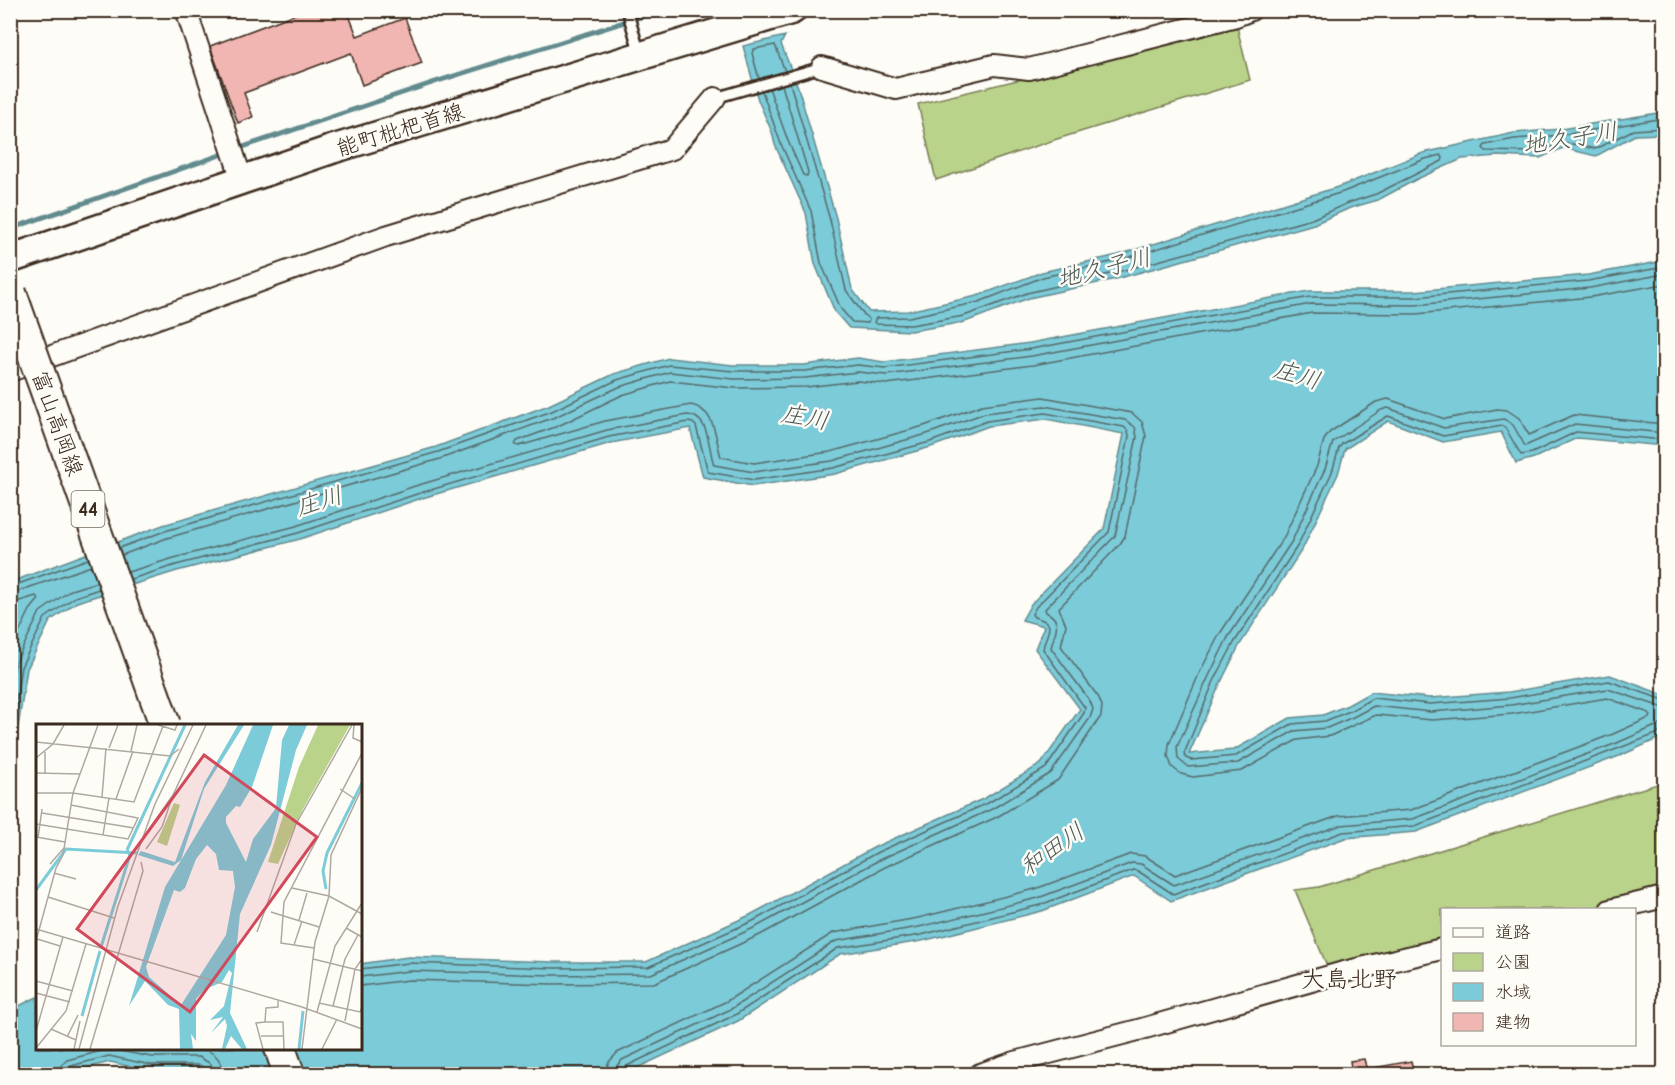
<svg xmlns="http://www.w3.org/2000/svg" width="1675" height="1085" viewBox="0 0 1675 1085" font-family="'Comic Neue','Klee One',sans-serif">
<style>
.green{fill:#bad38a;stroke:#7a7e54;stroke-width:1.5}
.water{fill:#7ccbd9;stroke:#628b8e;stroke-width:1.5}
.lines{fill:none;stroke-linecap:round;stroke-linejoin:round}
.shore{stroke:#556a69;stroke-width:1.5}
.stream{stroke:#628b8e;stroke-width:5}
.building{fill:#f1b6b1;stroke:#3b2a1e;stroke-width:1.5}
.service-casing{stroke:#3b2a1e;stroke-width:14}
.minor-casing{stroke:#3b2a1e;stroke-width:24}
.secondary-casing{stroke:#3b2a1e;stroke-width:32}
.primary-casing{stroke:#3b2a1e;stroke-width:34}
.service{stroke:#fdfcf7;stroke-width:9}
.minor{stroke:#fdfcf7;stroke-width:20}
.secondary{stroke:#fdfcf7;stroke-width:27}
.primary{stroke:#fdfcf7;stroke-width:30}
.primary-bridge-casing{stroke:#3b2a1e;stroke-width:34;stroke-linecap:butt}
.primary-bridge{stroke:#fdfcf7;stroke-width:30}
.labels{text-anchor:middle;stroke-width:5;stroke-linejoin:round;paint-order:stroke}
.shield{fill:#fdfcf7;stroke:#75695f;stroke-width:1.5}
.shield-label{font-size:21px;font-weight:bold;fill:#3b2a1e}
.street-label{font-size:22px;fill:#3b2a1e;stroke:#fdfcf7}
.water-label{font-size:24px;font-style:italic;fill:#4e5a56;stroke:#fdfcf7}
.neighbourhood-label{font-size:24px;fill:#3b2a1e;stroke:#fdfcf7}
.inset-river{fill:none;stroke:#7ccbd9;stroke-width:3}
.inset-road{fill:none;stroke:#afa8a0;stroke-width:1.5}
.view{fill:#d1495b;fill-opacity:0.15;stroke:#d1495b;stroke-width:3}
.inset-edge{fill:none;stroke:#3b2a1e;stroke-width:3}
</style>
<rect width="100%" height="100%" fill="#fdfcf7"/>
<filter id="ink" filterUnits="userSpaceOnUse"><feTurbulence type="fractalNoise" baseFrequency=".0167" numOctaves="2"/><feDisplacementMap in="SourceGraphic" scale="12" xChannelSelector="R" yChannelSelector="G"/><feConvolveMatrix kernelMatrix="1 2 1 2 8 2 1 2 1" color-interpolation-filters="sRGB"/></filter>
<g filter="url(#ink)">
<path class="green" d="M1237 27 1250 80 1057 139 936 180 918 104Z
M1664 782V894L1585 909 1442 910V939L1327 966 1295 890 1319 887Z"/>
<path class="water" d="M785 36 781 44 798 87 836 218 852 289 869 312 908 311 977 296 1042 272 1118 255 1341 186 1423 153 1514 133 1561 129 1664 112V134L1635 135 1596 156 1563 148 1540 158 1497 156 1462 159 1417 179 1378 200 1350 208 1314 224 1116 279 1029 298 965 322 911 331 849 328 835 312 815 264 806 213 775 145 772 132 758 100 743 46Z
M1664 261V446L1577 438 1534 458 1516 463 1501 432 1443 442 1388 421 1345 449 1338 474 1303 548 1239 646 1220 684 1189 754 1234 750 1290 718 1323 715 1348 705 1371 692 1430 698 1509 692 1610 675 1664 695V736L1622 755 1416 832 1345 838 1171 901 1134 876 1042 911 922 941 840 954 738 1021 624 1074H204L197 1070 151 1071 110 1062 63 1074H11V1007L13 1009 37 997 38 1048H360V964L408 957 553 962H646L750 915 875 847 985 798 1041 764 1080 709 1035 649 1044 626 1022 620 1031 604 1104 529 1124 434 1046 419 989 426 931 447 835 474 753 486 703 477 690 428 611 443 419 499 300 539 177 571 77 602 50 621 27 669 11 773V582L163 525 436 447 549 405 614 374 669 358 733 365H804L858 358 884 362 1030 343 1309 291H1414L1588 275Z"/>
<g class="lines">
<path class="shore" d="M759 79 752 53 754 49 775 45 785 71
M769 88 788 141 803 175 807 176 808 172 782 85
M762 91 781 144 811 211 821 263 841 309 852 322 868 323 869 319 864 315 846 290 830 220 790 83
M1664 118 1562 135 1514 139 1485 145 1483 148 1486 151 1539 152 1563 142 1595 149 1633 130 1664 128
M1441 155 1443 158 1442 161 1376 194 1348 203 1312 219 1114 273 1027 293 964 316 911 325 876 324 874 322 876 318 909 317 979 302 1043 277 1120 260 1343 192 1425 159Z
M1664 433 1575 424 1525 446 1513 425 1504 419 1444 428 1388 408 1381 410 1333 442 1325 469 1292 541 1227 639 1208 678 1177 747 1178 759 1188 767 1238 763 1294 731 1327 728 1353 717 1374 706 1431 712 1511 705 1608 689 1664 708
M1664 440 1576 432 1532 453 1521 455 1506 429 1502 426 1443 436 1388 416 1342 444 1339 448 1332 472 1298 545 1234 643 1214 681 1184 754 1186 758 1191 760 1236 756 1292 724 1325 721 1350 711 1373 698 1430 704 1510 698 1609 681 1664 700
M119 548 165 531 438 452 552 411 617 380 669 365 733 371H804L858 365 885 368 1031 349 1310 297H1415L1588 281 1664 267
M122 555 167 538 440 459 555 417 619 387 670 372 734 379 805 378 858 372 886 375 1032 356 1311 304 1415 305 1590 288 1664 274
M128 572 174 558 296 526 415 486 607 430 687 415C710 415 708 449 714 465L754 472 832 461 927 434 985 413 1044 406 1125 420 1135 427 1137 437 1115 536 1045 609 1046 612C1064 621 1054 633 1051 648L1090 701 1093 709 1090 718 1051 773 992 809 881 859 756 927 651 974 552 975 409 971 360 977
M131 579 176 565 298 533 417 494 609 437 688 422 693 423 696 426 708 472 754 480 833 468 930 442 987 421 1045 413 1124 427 1128 431 1129 436 1109 532 1036 607 1032 614 1034 617C1059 624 1046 630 1043 649L1085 708 1084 713 1046 768 988 803 878 852 753 921 648 967 553 968 409 963 360 969
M10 587 88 559
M10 594 91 566
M10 604 36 596 39 599 30 610 10 651
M10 689 15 664 40 612 71 590 97 582
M10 740 21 667 45 618 75 597 99 589
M360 986 409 980 552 984 654 983 760 935 885 867 997 817 1058 780 1101 716 1102 706 1099 698 1061 646 1066 625 1059 608 1120 544 1125 536 1146 436 1142 422 1132 413 1043 397 982 405 924 426 830 452 754 463 721 457C715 438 716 410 691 405L605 421 519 446 515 445 517 441 558 426 622 395 670 381 734 388 806 387 858 381 886 384 1033 365 1312 313 1416 314 1591 297 1664 284
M149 1048C174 1051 221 1036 223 1074
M59 1074 61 1066 67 1060 109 1049 152 1057H199L211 1064 214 1074
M67 1074 68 1070 71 1066 109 1056 151 1065H199L205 1068 206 1074
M606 1074 608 1063 617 1053 727 1001 833 933 918 918 1035 889 1131 854 1145 856 1175 875 1338 816 1411 810 1613 734 1649 718 1651 716 1649 713 1607 698 1512 714 1432 720 1376 715 1330 736 1297 740 1242 771 1193 777 1181 774 1172 767 1168 756 1169 744 1199 674 1219 635 1284 537 1317 466 1324 440 1330 432 1376 402 1388 399 1445 419 1497 409 1507 410 1519 418 1529 435 1574 415 1664 424
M615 1074 616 1067 622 1060 731 1009 836 941 919 927 1038 898 1132 863 1141 864 1174 885 1341 825 1413 819 1617 743 1658 725 1664 724
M623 1074 625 1067 637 1061 735 1015 838 948 921 935 1040 905 1133 870 1138 871 1173 894 1343 832 1415 826 1664 731"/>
<path class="stream" d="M10 229 243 147 435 82 662 10"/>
</g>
<path class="building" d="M306 10H347L357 36 405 18 422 63 362 85 351 53 244 93 253 117 238 123 210 46Z
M1364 1059 1368 1074H1352L1350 1061Z
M1411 1061 1414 1074H1374L1373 1068Z"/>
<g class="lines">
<defs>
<path id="service" d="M627 10 640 54
M715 98 822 67"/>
<path id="minor" d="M186 10 242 180
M822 67 896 89 994 65 1029 69 1236 16 1251 10
M10 371 386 236 672 149 715 98
M1610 910 1664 897
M980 1074 1015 1062 1138 1030 1340 973 1442 949"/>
<path id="secondary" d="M10 259 333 149 792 10"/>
<path id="primary" d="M280 1048 289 1074"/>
</defs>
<use href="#service" class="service-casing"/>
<use href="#minor" class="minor-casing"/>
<use href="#secondary" class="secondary-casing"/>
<use href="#primary" class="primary-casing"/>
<use href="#service" class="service"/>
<use href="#minor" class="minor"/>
<use href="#secondary" class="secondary"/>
<use href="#primary" class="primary"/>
<defs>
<path id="primary-bridge" d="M11 293 165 725"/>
</defs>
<use href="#primary-bridge" class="primary-bridge-casing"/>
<use href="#primary-bridge" class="primary-bridge"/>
</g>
</g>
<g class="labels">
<rect class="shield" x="71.5" y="491" width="33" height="36" rx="4.5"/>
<g class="shield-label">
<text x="88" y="516">44</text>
</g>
<g class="street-label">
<text transform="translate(400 129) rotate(-17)" y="8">能町枇杷首線</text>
<text transform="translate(58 423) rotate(70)" y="8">富山高岡線</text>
</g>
<g class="water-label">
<text transform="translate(1570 138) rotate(-9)" y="8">地久子川</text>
<text transform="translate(1104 268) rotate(-14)" y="8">地久子川</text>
<text transform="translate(1297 375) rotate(16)" y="8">庄川</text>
<text transform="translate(805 417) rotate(10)" y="8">庄川</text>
<text transform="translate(319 501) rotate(-17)" y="8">庄川</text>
<text transform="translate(1052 849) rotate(-35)" y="8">和田川</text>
</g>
<g class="neighbourhood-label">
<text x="1349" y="987">大島北野</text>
</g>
</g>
<g transform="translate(36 724)">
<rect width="326" height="326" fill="#fdfcf7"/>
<path d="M282 1H314L267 85 242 140 232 138 263 43ZM138 79 144 81 131 122 121 118Z" fill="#bad38a"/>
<path d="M202 1H208L168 65 145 136 137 142 102 131 105 127 139 138 169 58ZM217 1H237L216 63 204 83 200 82 190 93V99L210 138 217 115 240 84 246 16 253 1H271L260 26 235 121 204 190 194 289 211 325H206L195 312 189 325H186L191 302 189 295 175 309 187 293 174 296 188 282 196 249 193 246 186 258 168 266 160 275V317L155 310 157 325H144L143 285 132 281 109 257 93 282 129 163 190 61ZM171 121 180 130 183 146 197 147 199 163 190 211 145 281 113 253 110 243 138 166 144 168 149 164 160 135Z" fill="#7ccbd9" fill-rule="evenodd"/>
<path class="inset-river" d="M91 126 149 1M290 165 287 147 291 129 326 59M0 166 30 125 101 129M65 223 94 131 91 126M46 292 64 227M263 325 267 287"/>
<path class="inset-road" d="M122 1 139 6 141 1M318 1 317 14 326 18M0 18 134 32 143 25M73 24 82 1M95 27 101 1M9 28V49M0 34 17 20 28 1M0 49 44 50M304 65 319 75M0 69H37L98 78 127 2M66 73 70 24M80 75 97 27M6 89 98 104M0 100 92 115 102 94 35 81M111 108 137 71M67 111 73 74M0 113 29 118M2 114 6 85M110 125 126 103 137 71 170 1M14 140 28 124M18 149 40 155M256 164 293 172 326 190M12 173 78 194M235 188 283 203M263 196 271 169M266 197 258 221 245 219 248 178 326 29M310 204 326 213M0 205 266 283 326 305M221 208 260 100 316 1M1 215 24 222M0 217 20 144 27 131 37 69 62 1M258 221 278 224M277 235 326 247M0 257 37 267M0 269 34 278M283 279 324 288 326 283M297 282 309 235 322 211M281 288 299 222 326 179M309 297 319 245 326 235M229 298H247L248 325M15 305 40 316M0 307 27 213M225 312H247M31 313 42 291M0 324 30 287 50 220M38 325 44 297M43 325 82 182 119 80 157 1M54 325 107 147 105 138M227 325 220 299 229 298 230 284 242 283V277M266 325 279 218 293 172 295 131 326 64M286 325 301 295"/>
<path class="view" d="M168 31 281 113 154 288 41 205Z"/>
<rect width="326" height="326" class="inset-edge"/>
</g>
<rect width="1675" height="1085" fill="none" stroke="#fdfcf7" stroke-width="36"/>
<rect x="18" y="18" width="1639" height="1049" fill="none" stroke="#3b2a1e" stroke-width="2" filter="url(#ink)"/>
<rect x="1441" y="908" width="195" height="138" fill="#fdfcf7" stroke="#afa8a0" stroke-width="1.5"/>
<rect x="1453" y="928" width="30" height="9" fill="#fdfcf7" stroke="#afa8a0" stroke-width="1.5"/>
<text x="1495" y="938" font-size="18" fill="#3b2a1e">道路</text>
<rect x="1453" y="953" width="30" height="18" fill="#bad38a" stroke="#afa8a0" stroke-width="1.5"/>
<text x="1495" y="968" font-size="18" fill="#3b2a1e">公園</text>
<rect x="1453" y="983" width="30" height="18" fill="#7ccbd9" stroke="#afa8a0" stroke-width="1.5"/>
<text x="1495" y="998" font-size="18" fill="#3b2a1e">水域</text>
<rect x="1453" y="1013" width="30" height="18" fill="#f1b6b1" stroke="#afa8a0" stroke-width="1.5"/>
<text x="1495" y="1028" font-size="18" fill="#3b2a1e">建物</text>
</svg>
